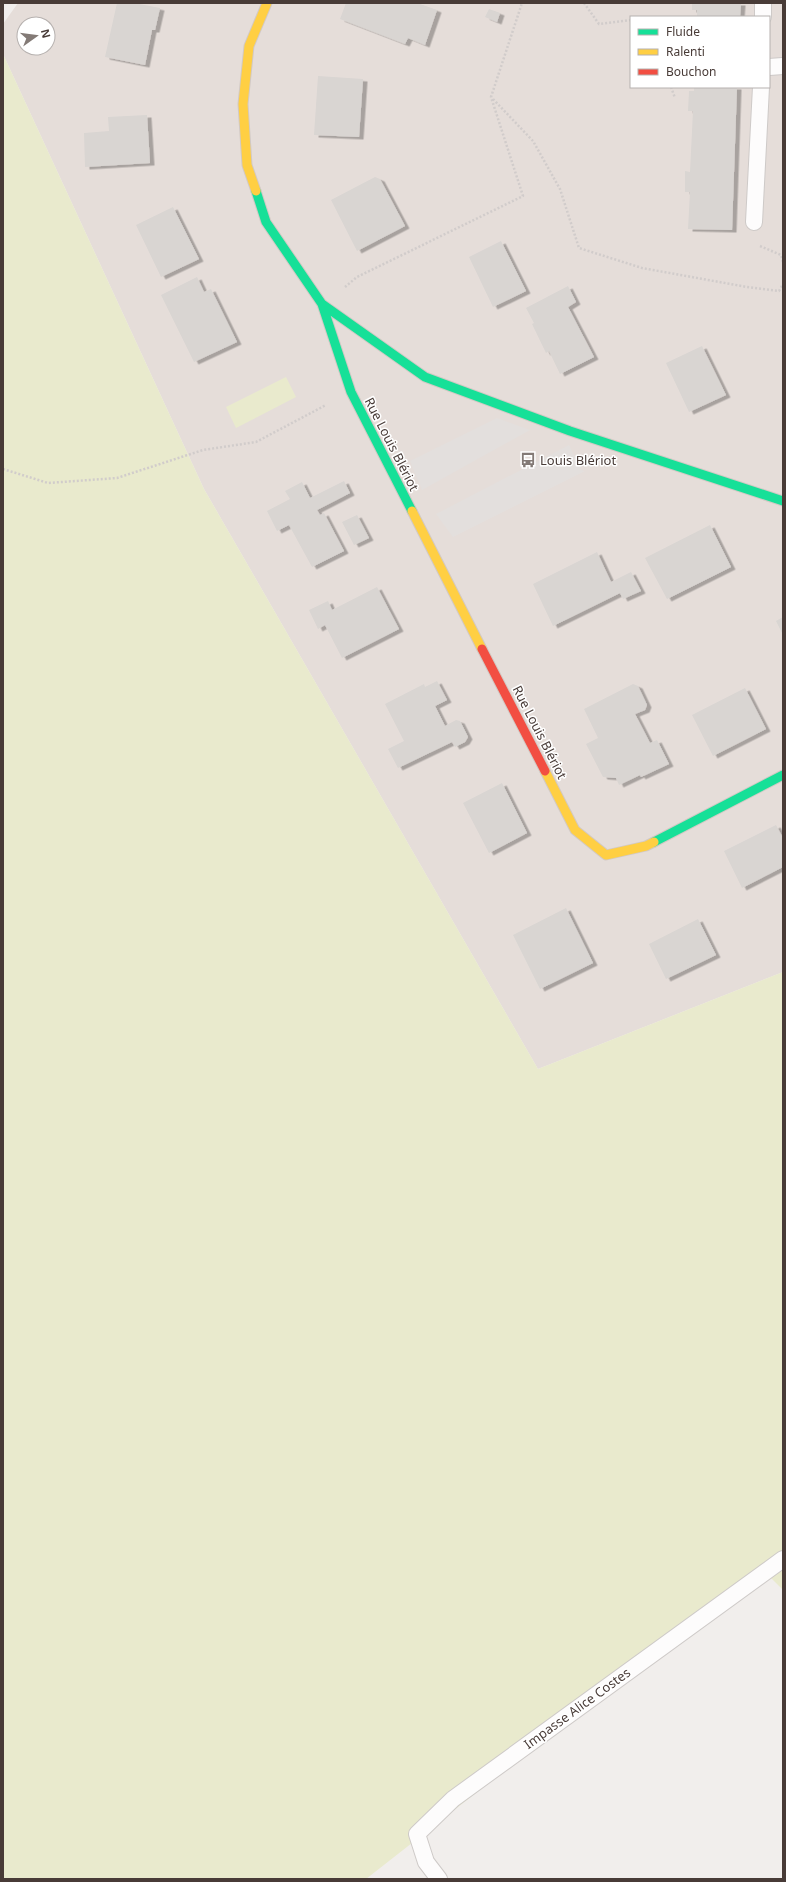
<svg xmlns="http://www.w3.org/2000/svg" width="786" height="1882" viewBox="0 0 786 1882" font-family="'Noto Sans',sans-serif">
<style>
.residential{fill:#e5ddd9;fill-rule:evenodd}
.green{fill:#e9eacd}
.parking{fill:#e3dfdd}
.building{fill:#d9d5d2;filter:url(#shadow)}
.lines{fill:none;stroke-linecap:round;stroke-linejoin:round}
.lane-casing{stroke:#cecac8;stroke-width:18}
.fast-casing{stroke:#d2c9c4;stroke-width:11}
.slow-casing{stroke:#d2c9c4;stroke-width:11}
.jam-casing{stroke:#d2c9c4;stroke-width:11}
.path{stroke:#d1cccb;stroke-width:2.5;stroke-dasharray:2 2;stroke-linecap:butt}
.lane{stroke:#fdfcfc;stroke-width:16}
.fast{stroke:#16e098;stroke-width:9}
.slow{stroke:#ffcf43;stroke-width:9}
.jam{stroke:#f24e42;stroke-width:9}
.labels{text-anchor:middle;stroke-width:3;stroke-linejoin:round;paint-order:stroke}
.street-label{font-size:13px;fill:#483b37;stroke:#fff}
.poi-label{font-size:13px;fill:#483b37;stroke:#fff;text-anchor:start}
</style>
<defs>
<filter id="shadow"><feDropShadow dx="4.5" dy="2.5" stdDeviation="0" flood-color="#0004"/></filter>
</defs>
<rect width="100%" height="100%" fill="#f1eeec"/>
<path class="residential" d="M18 3H783V972L538 1069 204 489 3 54V24ZM631 17H769V87H631ZM24 24H48V48H24Z"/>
<path class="green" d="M3 54 204 489 538 1069 783 972V1590L762 1569 366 1879H3Z
M286 377 296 397 236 428 226 407Z"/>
<path class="parking" d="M497 418 530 430 422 490 410 461Z
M569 445 581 470 585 471 453 537 436 514Z"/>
<path class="building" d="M117 3H134L160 8 155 30H152L145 65 105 57Z
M346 3H417L437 10 425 45 408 38 405 44 340 19Z
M692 3H741L740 17H697V10H692Z
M489 9 500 13 497 22 485 17Z
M318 76 363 79 359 137 314 135Z
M694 87H737L732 230 688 229 690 192H685V171L690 172 693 111H688L689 91H694Z
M147 115 150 163 85 167 84 133 109 131 108 117Z
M375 177 380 179 405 226 357 251 331 200Z
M173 207 199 259 161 277 136 225Z
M501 241 526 291 493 307 469 257Z
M197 277 204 292 211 289 237 342 194 362 161 295Z
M568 286 576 302 568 307 594 357 560 374 549 351 546 353 532 324 534 323 526 308Z
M702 346 726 395 689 412 666 363Z
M344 481 350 493 317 510 320 515 324 513 344 551 312 567 289 525 277 531 267 511 290 499 285 491 302 482 310 498Z
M357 515 369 538 354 545 342 522Z
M710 525 731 567 667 599 645 558Z
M597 552 611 582 631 572 641 591 623 599 620 593 553 626 533 584Z
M377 587 399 629 342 658 325 625 318 629 309 610 328 601 332 610Z
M783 617V635L776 621Z
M437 681 447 700 435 706 445 726 456 720 460 721 468 737 465 742 455 747 452 742 398 768 388 749 404 741 385 704 424 684 425 687Z
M633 684 638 686 647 705 645 710 635 714 650 743 657 740 669 764 641 777 640 775 619 785 616 778 603 777 586 744 598 738 584 709Z
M745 688 766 729 713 756 692 715Z
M502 783 527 833 489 853 463 803Z
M776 825 783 838V867L742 888 724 851Z
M566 908 593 963 540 989 513 935Z
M698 919 716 955 666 979 649 944Z"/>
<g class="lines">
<defs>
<path id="lane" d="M763 17V3
M769 67 783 66
M754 222 761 87
M439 1879 426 1862 417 1834 453 1799 783 1559"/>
<path id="fast" d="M256 191 266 222 322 304 351 392 412 511
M322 304 425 377 570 431 783 501
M654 842 783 775"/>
<path id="slow" d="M256 191 247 165 243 104 249 46 267 3
M412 511 482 649
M545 771 575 830 606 855 646 846 654 842"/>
<path id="jam" d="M482 649 545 771"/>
</defs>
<use href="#lane" class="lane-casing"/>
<use href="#fast" class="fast-casing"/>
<use href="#slow" class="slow-casing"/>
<use href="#jam" class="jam-casing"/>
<path class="path" d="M584 3 599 24 631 20
M671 87 675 98
M493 99 533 141 560 189 579 248 642 268 747 287 779 291 783 284
M760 246 781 255 783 262
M345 287 357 277 523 196 491 97 522 3
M3 469 48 483 117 478 203 450 256 442 326 405"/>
<use href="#lane" class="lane"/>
<use href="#fast" class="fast"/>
<use href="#slow" class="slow"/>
<use href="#jam" class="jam"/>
</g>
<defs>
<symbol id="bus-bare" viewBox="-9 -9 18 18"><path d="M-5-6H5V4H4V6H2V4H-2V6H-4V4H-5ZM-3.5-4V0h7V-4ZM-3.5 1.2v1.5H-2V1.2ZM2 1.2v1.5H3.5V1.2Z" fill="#837a76" stroke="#fff" stroke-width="2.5" paint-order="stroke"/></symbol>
</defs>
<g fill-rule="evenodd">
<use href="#bus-bare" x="517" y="449" width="22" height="22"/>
</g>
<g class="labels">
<g class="street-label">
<text transform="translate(392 444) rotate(63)" y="5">Rue Louis Blériot</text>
<text transform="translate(540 732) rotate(63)" y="5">Rue Louis Blériot</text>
<text transform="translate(577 1708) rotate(-36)" y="5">Impasse Alice Costes</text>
</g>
<g class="poi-label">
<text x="540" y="465">Louis Blériot</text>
</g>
</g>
<rect width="786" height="1882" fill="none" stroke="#483b37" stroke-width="8"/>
<rect x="630" y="16" width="140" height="72" fill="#ffffff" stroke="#b6b1af"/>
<rect x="638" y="29" width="20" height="6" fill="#16e098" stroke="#b6b1af"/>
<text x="666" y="36" font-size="12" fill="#483b37">Fluide</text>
<rect x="638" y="49" width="20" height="6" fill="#ffcf43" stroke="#b6b1af"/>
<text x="666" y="56" font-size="12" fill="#483b37">Ralenti</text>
<rect x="638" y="69" width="20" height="6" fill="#f24e42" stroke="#b6b1af"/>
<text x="666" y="76" font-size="12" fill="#483b37">Bouchon</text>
<g transform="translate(36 36) rotate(76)"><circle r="19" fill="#ffffff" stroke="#b6b1af"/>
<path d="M0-3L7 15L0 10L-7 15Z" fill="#837a76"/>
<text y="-6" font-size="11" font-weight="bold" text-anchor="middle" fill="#483b37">N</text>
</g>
</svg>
